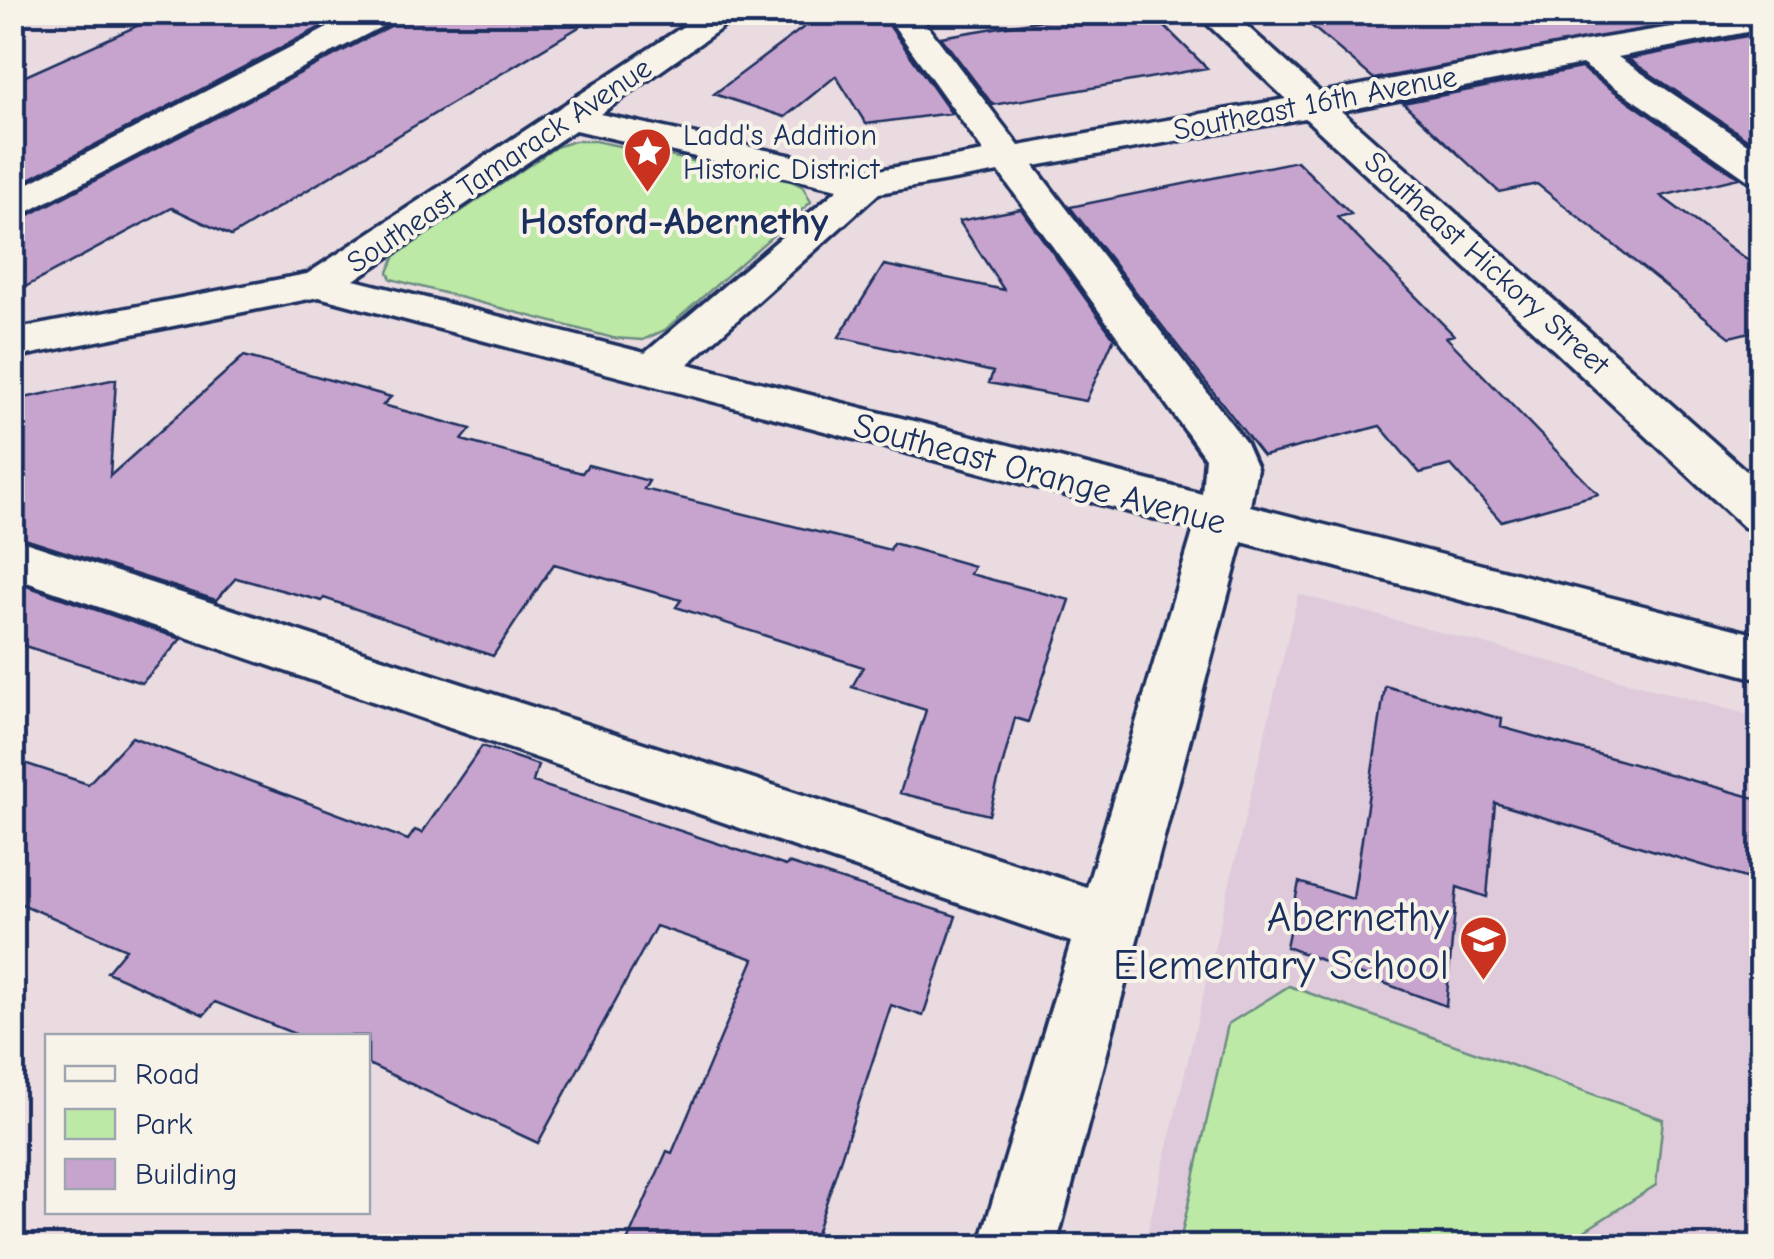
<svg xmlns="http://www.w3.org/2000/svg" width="1774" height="1259" viewBox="0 0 1774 1259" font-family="'Comic Neue',sans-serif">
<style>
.built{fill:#dfcadb}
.green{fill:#bde9a6;stroke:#6c8c82;stroke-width:2.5}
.building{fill:#c7a4ce;stroke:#1b2f5e;stroke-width:2.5}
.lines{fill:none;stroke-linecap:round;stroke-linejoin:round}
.minor-casing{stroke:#1b2f5e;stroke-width:7}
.minor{fill:#f7f3e8;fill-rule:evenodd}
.labels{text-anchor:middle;stroke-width:8;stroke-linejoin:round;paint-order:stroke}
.far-street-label{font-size:30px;fill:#1b2f5e;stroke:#f7f3e8}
.far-poi-label{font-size:30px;fill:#1b2f5e;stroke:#f7f3e8;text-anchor:start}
.street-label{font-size:35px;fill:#1b2f5e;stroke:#f7f3e8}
.far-district-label{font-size:38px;font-weight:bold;fill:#1b2f5e;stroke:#f7f3e8}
.near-poi-label{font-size:42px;fill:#1b2f5e;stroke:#f7f3e8;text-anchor:end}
</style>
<rect width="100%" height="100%" fill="#e9dbe0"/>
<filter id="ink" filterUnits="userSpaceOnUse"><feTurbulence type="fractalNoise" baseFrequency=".01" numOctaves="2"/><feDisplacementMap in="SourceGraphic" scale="20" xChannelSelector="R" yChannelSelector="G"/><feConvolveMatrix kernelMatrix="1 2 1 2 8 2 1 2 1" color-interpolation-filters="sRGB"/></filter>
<g filter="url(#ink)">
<path class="built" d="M1298 594 1761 718V1246H1144Z"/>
<path class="green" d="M575 141H595L791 181 803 187 811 202 665 330 643 340 613 338 391 279 388 272 395 256 556 147Z
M1289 986 1663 1119 1656 1185 1561 1246H1179L1228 1024Z"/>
<path class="building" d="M168 12H349L12 188V82Z
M404 12H604L231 236 172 208 12 294V224L398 22Z
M824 12H855L886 21 951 113 866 124 836 76 785 117 714 94Z
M1091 12H1150L1207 68 993 105 941 37Z
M1295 12H1736L1374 79Z
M1762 33V149L1628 59Z
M1581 68 1739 178 1661 196 1762 271V329L1730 337 1537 184 1499 192 1403 103Z
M1297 161 1351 214 1337 217 1454 335 1446 337 1598 494 1501 521 1451 465 1420 473 1380 426 1263 456 1070 207Z
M1021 209 1114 338 1086 401 989 383 993 372 839 337 884 265 1004 290 959 221Z
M244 356 391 397 383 405 471 429 462 440 582 473 588 465 649 481 644 489 890 550 893 543 974 566 970 574 1070 600 1028 722 1015 718 989 815 900 793 926 710 852 687 863 667 676 607 681 600 554 564 493 656 324 598 322 601 236 578 216 600 12 535V486L24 398 116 379 110 476Z
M12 581 181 639 142 683 12 642Z
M1385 686 1502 719 1501 727 1762 800V883L1495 803 1487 897 1457 887 1446 1006 1286 947 1299 882 1353 899Z
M132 737 408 840 415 830 422 833 482 746 538 765 533 782 786 866 788 863 956 916 923 1016 891 1005 812 1246H625L667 1151 672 1153 754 959 656 926 538 1143 368 1064V1036H300L215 1002 204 1015 107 972 126 949 12 900V759L88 784Z"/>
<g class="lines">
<defs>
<path id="minor" d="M358 12H400L396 19 12 220V192Z
M705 12H744L600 114 867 172 984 152 884 12H917L1019 146 1286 99 1195 12H1231L1321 93 1586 41 1762 12V29L1618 57 1762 154V183L1748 180 1582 64 1341 111 1762 485V532L1744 527 1305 118 1034 166 1246 443 1257 468 1250 506 1762 636V680L1242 542 1056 1246H979L1071 942 12 577V538L1087 887 1194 529 319 297 12 358V330L307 274ZM575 130 838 189 645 353 354 280ZM999 172 1205 458 1202 494 688 364 879 193Z"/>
</defs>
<use href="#minor" class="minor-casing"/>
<use href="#minor" class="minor"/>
</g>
</g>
<defs>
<symbol id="sight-pin" viewBox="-11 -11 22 30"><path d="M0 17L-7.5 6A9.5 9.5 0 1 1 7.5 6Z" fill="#c8321e" stroke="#f7f3e8"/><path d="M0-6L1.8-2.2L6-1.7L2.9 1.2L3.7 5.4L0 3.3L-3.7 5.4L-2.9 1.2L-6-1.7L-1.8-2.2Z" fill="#fff"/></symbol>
<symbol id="school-pin" viewBox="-11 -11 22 30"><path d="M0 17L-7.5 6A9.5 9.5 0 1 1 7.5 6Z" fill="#c8321e" stroke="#f7f3e8"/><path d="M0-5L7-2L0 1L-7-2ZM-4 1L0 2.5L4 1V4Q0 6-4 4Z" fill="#fff"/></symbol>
</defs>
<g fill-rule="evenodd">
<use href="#sight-pin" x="620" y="124" width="55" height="75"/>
<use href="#school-pin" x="1456" y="912" width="55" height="75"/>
</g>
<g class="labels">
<g class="far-street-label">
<text transform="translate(1315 103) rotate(-11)" y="10">Southeast 16th Avenue</text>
<text transform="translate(499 165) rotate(-34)" y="10">Southeast Tamarack Avenue</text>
<text transform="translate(1487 263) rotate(42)" y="10">Southeast Hickory Street</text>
</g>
<g class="far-poi-label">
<text x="683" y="145">Ladd's Addition<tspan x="683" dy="34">Historic District</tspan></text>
</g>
<g class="street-label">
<text transform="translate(1040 473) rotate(15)" y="12">Southeast Orange Avenue</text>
</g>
<g class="far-district-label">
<text x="674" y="234">Hosford-Abernethy</text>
</g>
<g class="near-poi-label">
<text x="1449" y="931">Abernethy<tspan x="1449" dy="48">Elementary School</tspan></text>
</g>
</g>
<rect width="1774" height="1259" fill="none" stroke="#f7f3e8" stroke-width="50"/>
<rect x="25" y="25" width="1724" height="1209" fill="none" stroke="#1b2f5e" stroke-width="4" filter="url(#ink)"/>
<rect x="45" y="1034" width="325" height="180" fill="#f7f3e8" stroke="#9fa5b1" stroke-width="2.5"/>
<rect x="65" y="1066" width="50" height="15" fill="#f7f3e8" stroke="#9fa5b1" stroke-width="2.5"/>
<text x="135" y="1084" font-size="30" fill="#1b2f5e">Road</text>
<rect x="65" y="1109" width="50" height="30" fill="#bde9a6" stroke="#9fa5b1" stroke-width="2.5"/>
<text x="135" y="1134" font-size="30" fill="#1b2f5e">Park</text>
<rect x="65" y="1159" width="50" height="30" fill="#c7a4ce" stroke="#9fa5b1" stroke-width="2.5"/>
<text x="135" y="1184" font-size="30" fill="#1b2f5e">Building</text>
</svg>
